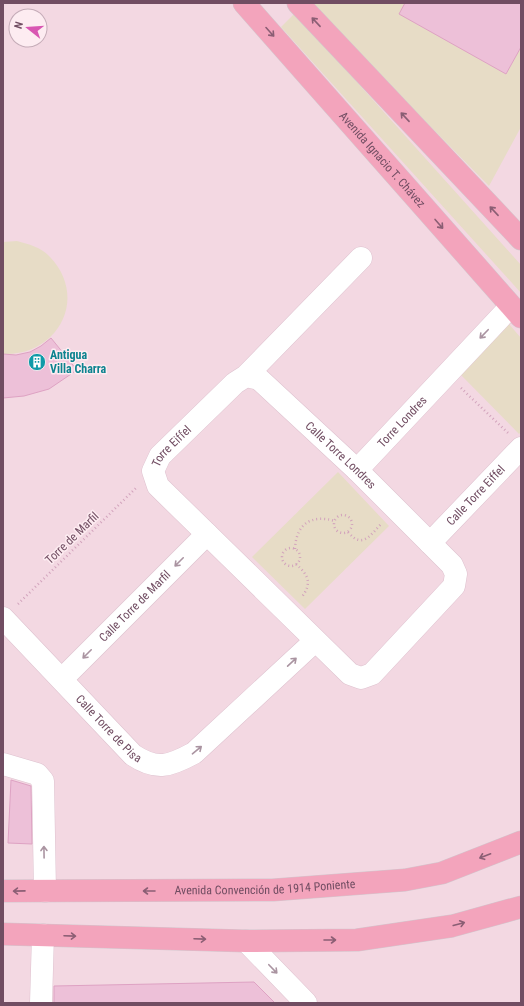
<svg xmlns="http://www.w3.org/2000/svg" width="524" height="1006" viewBox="0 0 524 1006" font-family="'Roboto Condensed',sans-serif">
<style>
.residential{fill:#f3d8e2;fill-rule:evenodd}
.green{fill:#e7dcc6}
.building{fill:#edc0d8;stroke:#dea2c3}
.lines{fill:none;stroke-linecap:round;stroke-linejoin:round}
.minor-casing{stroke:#dec2cf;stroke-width:23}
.major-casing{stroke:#d2c6cd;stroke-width:23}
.path{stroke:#d2a3bc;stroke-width:2.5;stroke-dasharray:1 3;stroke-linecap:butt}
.minor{stroke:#fff;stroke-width:22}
.major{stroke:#f3a4bc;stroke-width:22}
.oneway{stroke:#8b5e74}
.oneway2{stroke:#aa94a1}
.labels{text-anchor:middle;stroke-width:3;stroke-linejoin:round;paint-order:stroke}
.street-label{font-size:12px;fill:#714d62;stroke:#fdecf1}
.culture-label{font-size:12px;font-weight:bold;fill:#0d838f;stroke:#fdecf1;text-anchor:start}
</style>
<rect width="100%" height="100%" fill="#fae6ec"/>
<path class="residential" d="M3 3H521V1003H3ZM16 16H40V40H16Z"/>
<path class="green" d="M309 3H521V127L489 186Z
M295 13 521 265V293L281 27Z
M17 241C29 244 42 248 50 257 89 298 58 356 3 354V242Z
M509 324 521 338V432L519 434 460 374Z
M338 472 389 526 305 609 252 557Z"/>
<path class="building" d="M405 3H521V47L506 74 399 14Z
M51 338 77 370 49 389 24 396 3 398V354L16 355 30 352 41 346Z
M11 780 31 786 32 844 8 843Z
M254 982 275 1003H54V986Z"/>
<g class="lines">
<defs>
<g id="minor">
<path id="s1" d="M246 376 259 379 357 470 452 565 456 574 454 586 372 674 361 678 350 674 158 486 153 471 160 456 235 383 246 376 361 258"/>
<path id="s2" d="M357 470 511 306"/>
<path id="s3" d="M430 543 521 448"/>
<path id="s4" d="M3 618 133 755C157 771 170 766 194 753L315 641"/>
<path id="s5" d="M62 679 207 534"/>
<path d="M3 764 37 774 43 781 45 891"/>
<path d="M246 941 306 1003"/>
<path d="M41 1003 43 935"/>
</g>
<g id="major">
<path id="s6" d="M244 3 521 317"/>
<path d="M298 3 521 239"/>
<path id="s7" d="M3 891 273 890 405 880 442 873 521 842"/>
<path d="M3 934 246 941 357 940 452 926 521 907"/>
</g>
</defs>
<use href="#minor" class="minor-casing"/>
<use href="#major" class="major-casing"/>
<path class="path" d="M461 388 508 433
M334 524a9 9 0 1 1 18 0a9 9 0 1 1-18 0Z
M348 532C362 549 370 536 381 524
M282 557a9 9 0 1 1 18 0a9 9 0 1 1-18 0Z
M295 549C296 524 311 514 335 521
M296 564C308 575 313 583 301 598
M18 604 137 487"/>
<use href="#minor" class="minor"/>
<use href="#major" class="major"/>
</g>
<defs><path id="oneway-shaft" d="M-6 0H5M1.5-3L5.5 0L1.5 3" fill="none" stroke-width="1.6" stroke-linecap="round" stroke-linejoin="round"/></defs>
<g class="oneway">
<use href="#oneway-shaft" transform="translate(316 22) rotate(-133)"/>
<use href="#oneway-shaft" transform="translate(270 32) rotate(48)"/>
<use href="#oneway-shaft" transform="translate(405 117) rotate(-133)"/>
<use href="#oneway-shaft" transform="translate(494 211) rotate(-133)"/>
<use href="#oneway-shaft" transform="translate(439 224) rotate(49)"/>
<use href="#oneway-shaft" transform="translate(485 856) rotate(159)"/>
<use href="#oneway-shaft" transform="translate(19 891) rotate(179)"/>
<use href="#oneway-shaft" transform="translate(149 891) rotate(180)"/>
<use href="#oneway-shaft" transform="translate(459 924) rotate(-15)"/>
<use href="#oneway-shaft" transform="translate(70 936) rotate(2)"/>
<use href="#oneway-shaft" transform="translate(200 939) rotate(2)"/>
<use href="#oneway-shaft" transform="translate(330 940)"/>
</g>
<g class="oneway2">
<use href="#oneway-shaft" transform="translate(484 334) rotate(134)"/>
<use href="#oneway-shaft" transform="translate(179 562) rotate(135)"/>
<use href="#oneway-shaft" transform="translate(87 654) rotate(135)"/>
<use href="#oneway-shaft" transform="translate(292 662) rotate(-43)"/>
<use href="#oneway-shaft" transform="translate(197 750) rotate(-40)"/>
<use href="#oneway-shaft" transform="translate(44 852) rotate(-91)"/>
<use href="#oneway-shaft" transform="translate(273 969) rotate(46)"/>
</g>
<defs>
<symbol id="building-disc" viewBox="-11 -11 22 22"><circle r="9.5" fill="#0f9aa8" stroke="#fdecf1"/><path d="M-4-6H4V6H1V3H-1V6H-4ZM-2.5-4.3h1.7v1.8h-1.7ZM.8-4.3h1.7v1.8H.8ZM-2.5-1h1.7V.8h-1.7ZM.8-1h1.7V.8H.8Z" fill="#fff"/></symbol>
</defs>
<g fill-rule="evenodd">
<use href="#building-disc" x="27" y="352" width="20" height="20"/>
</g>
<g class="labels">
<g class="street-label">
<text dy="4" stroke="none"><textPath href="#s6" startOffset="209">Avenida Ignacio T. Chávez</textPath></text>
<text dy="4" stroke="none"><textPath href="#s2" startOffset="66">Torre Londres</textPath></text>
<text dy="4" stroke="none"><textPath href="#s1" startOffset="763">Torre Eiffel</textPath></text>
<text dy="4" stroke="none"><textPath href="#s1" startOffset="125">Calle Torre Londres</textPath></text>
<text dy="4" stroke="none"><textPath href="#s3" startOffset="66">Calle Torre Eiffel</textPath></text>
<text transform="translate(72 538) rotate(-44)" y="4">Torre de Marfil</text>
<text dy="4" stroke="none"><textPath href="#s5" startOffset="103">Calle Torre de Marfil</textPath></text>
<text dy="4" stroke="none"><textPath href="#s4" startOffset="153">Calle Torre de Pisa</textPath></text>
<text dy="4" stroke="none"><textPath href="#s7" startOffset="262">Avenida Convención de 1914 Poniente</textPath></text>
</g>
<g class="culture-label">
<text x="50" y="359">Antigua<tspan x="50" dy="14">Villa Charra</tspan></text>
</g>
</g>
<rect width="524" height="1006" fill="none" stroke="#714d62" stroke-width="8"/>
<g transform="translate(28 28) rotate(287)"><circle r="19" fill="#fdecf1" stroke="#c5acb8"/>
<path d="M0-3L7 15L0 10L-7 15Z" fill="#d956b2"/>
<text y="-6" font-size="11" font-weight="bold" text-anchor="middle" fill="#714d62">N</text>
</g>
</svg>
